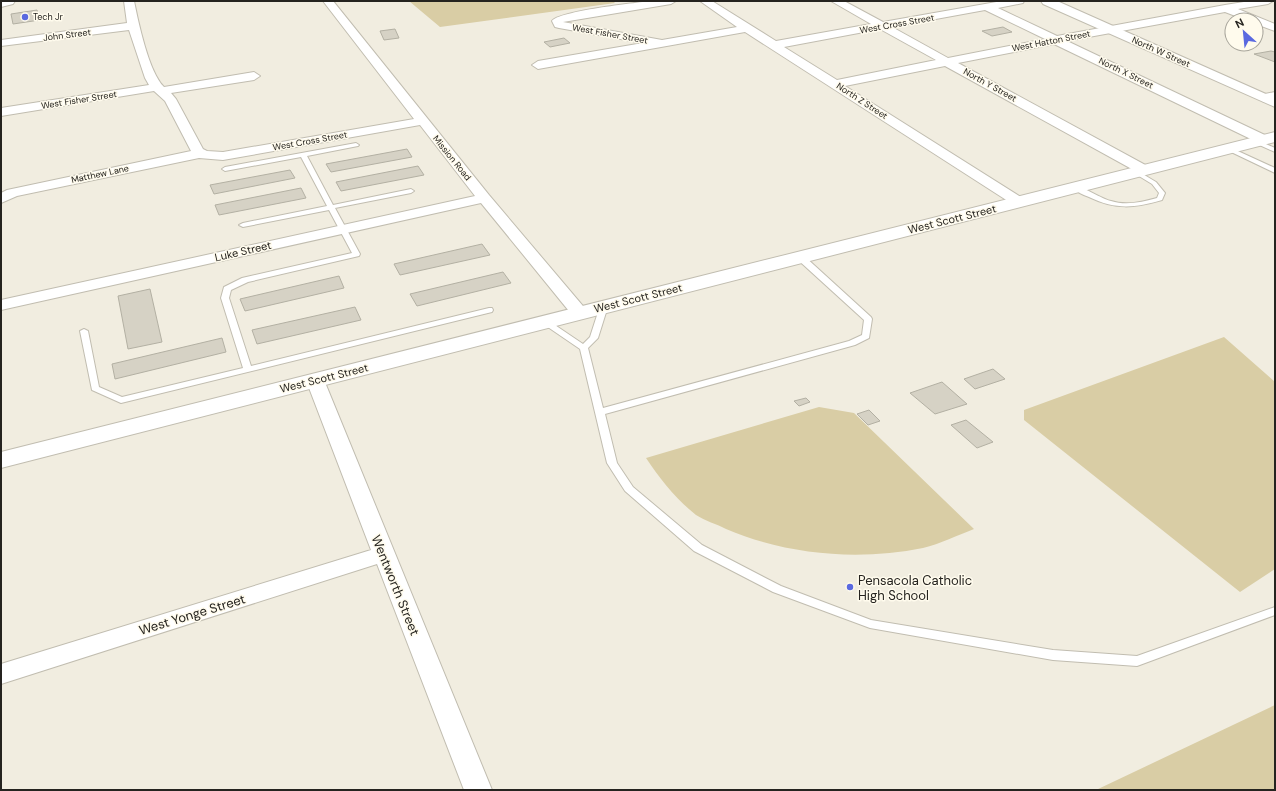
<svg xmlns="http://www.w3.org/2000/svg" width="1276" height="791" viewBox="0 0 1276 791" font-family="'DM Sans',sans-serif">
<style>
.green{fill:#d9cda5}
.building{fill:#d6d2c5;stroke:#b3b0a3}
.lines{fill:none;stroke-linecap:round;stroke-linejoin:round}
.service-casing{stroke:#c1bdb0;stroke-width:2}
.minor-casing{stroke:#c1bdb0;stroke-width:2}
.tertiary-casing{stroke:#c1bdb0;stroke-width:2}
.secondary-casing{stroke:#c1bdb0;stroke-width:2}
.primary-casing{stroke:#c1bdb0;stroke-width:2}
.service{fill:#fff;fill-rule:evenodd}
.minor{fill:#fff;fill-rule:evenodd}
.tertiary{fill:#fff;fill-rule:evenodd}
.secondary{fill:#fff;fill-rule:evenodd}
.primary{fill:#fff;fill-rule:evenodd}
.poi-dot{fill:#5a69e0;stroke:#fffbed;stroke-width:1.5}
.labels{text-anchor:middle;stroke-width:3;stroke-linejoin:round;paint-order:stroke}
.far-poi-label{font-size:9px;fill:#25231f;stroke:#fffbed;text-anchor:start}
.far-street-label{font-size:9px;fill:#25231f;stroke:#fffbed}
.street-label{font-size:11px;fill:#25231f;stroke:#fffbed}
.near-poi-label{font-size:13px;fill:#25231f;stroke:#fffbed;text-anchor:start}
.near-street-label{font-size:13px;fill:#25231f;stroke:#fffbed}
</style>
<rect width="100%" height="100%" fill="#f1ede0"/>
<path class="green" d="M409 1H613L615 3 440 27Z
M1224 337 1275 382V569L1240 592 1024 420V410Z
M819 407 854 413 974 529C958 535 940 544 923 548 858 561 787 555 726 529 717 524 705 521 696 515 676 499 660 479 646 458Z
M1275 705V790H1096Z"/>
<path class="building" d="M37 10 40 20 13 24 11 14Z
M1003 27 1012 32 992 36 982 31Z
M395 29 399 38 384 40 380 31Z
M564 38 570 43 550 47 544 42Z
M1271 51 1275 52V62L1254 54Z
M407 149 412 157 331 172 326 164Z
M418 166 424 175 341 191 336 182Z
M290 170 295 178 214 194 210 185Z
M301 188 306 198 219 215 215 205Z
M482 244 490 255 400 275 394 264Z
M503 272 511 283 417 306 410 294Z
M339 276 344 288 245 311 240 299Z
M150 289 162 342 128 349 118 296Z
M355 307 361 320 257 344 252 330Z
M222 338 226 352 115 379 112 364Z
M993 369 1005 379 975 389 964 379Z
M942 382 967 404 935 414 910 393Z
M806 398 810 402 799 406 794 401Z
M869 410 880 421 868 425 857 414Z
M966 420 993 442 977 448 951 425Z"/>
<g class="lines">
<defs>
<path id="service" d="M1255 141H1259L1275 148V152L1255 143Z
M356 143 359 145 358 146 307 156 333 205 411 189 414 191 411 193 335 208 360 254 359 256 248 282 231 290 229 298 251 366 489 308H492L493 310 492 312 121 403 92 390 80 331 84 329 88 331 99 387 122 397 243 368 221 298 224 287 242 278 352 253 329 210 243 227 239 225 243 223 327 206 301 157 225 171 222 169 225 167Z
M1229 147 1275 168V173L1227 150 1226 149Z
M1136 170 1156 182 1165 193 1162 200C1134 208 1116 210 1089 197 1083 195 1077 192 1073 188L1074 187C1082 185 1101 199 1111 201 1126 206 1142 202 1157 198L1159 193 1152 184 1134 173V171Z
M797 255H803L871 317 872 319 869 338 855 345 605 414 617 463 633 487 702 545 781 586 871 620 1053 650 1137 656 1275 607V615L1137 666 1053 660 870 628 773 592 694 551 625 491 607 463 580 349 539 321 543 319H546L583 344 590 337 600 306 601 304H607L608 306 598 338 588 348 603 408 849 341 862 335 864 320 797 259Z"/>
<path id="minor" d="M124 1H134C138 21 149 73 164 87L254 72 260 76 254 80 171 93 176 99 203 149 207 151 223 152 414 119 323 1H333L489 195 588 312 585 316 579 317 573 316 481 203 1 310V300L475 196 420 125 223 160 199 158 17 196 1 203V193L7 190 191 151 165 101 154 91 1 116V108L149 85 145 78 129 30 1 46V40L127 23Z
M651 1H676L671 4 563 22 662 40 737 27 700 1H712L776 41 871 24 831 1H844L883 22 1002 1H1024L1023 3 998 8 1057 36 1225 5 1250 1H1273L1268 4 1238 9 1275 24V31L1256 24V20H1246L1225 12 1067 41 1269 137 1271 140 1269 143H1259L1054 44 958 63 1149 167 1151 170 1149 173H1139L945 66 845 86 1024 199 1026 202 1024 205H1014L745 32 538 69 532 65 538 61 643 43 559 28 555 27 552 21C559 11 635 3 651 1ZM985 10 1045 39 948 58 892 27ZM880 29 936 60 837 80 784 47Z
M1275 92V100L1264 102 1258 98 1260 95Z
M315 374 322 376 324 380 492 790H464L377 564 1 684V664L371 550 306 380 308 376Z"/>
<path id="tertiary" d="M1275 132V142L1 468V452Z"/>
<path id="secondary" d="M1041 1H1057L1275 98V107L1043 4Z"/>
<path id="primary" d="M1 1H15L13 4 1 7Z"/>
</defs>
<use href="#service" class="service-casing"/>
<use href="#minor" class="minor-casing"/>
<use href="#tertiary" class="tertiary-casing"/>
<use href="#secondary" class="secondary-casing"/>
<use href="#primary" class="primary-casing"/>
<use href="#service" class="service"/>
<use href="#minor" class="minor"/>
<use href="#tertiary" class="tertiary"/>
<use href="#secondary" class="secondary"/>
<use href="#primary" class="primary"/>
</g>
<g class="poi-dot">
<circle cx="25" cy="17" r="4"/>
<circle cx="850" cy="587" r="4"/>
</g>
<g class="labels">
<g class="far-poi-label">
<text x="33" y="20">Tech Jr</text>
</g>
<g class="far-street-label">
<text transform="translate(897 24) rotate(-10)" y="3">West Cross Street</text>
<text transform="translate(610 34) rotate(10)" y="3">West Fisher Street</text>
<text transform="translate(67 35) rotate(-7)" y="3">John Street</text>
<text transform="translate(1051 41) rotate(-11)" y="3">West Hatton Street</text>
<text transform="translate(1161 52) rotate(24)" y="3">North W Street</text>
<text transform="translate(1126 73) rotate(26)" y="3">North X Street</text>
<text transform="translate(990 85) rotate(29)" y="3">North Y Street</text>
<text transform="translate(79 100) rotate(-9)" y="3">West Fisher Street</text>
<text transform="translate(862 101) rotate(33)" y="3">North Z Street</text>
<text transform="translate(310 141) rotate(-10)" y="3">West Cross Street</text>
<text transform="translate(452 158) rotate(51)" y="3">Mission Road</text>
<text transform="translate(100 174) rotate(-12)" y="3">Matthew Lane</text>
</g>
<g class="street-label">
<text transform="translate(952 219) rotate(-14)" y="4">West Scott Street</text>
<text transform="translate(243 251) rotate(-13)" y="4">Luke Street</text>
<text transform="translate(638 298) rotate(-14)" y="4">West Scott Street</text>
<text transform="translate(324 378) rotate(-14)" y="4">West Scott Street</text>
</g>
<g class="near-poi-label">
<text x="858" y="585">Pensacola Catholic<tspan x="858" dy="15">High School</tspan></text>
</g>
<g class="near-street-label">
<text transform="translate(396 585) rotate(68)" y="5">Wentworth Street</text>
<text transform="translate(192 614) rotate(-17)" y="5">West Yonge Street</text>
</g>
</g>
<rect width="1276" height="791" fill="none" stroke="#25231f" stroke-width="4"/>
<g transform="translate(1244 32) rotate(333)"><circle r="19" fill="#fffbed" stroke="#a8a59b"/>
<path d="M0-3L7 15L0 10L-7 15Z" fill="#5a69e0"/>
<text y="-6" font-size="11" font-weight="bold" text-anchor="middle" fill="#25231f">N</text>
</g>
</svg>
